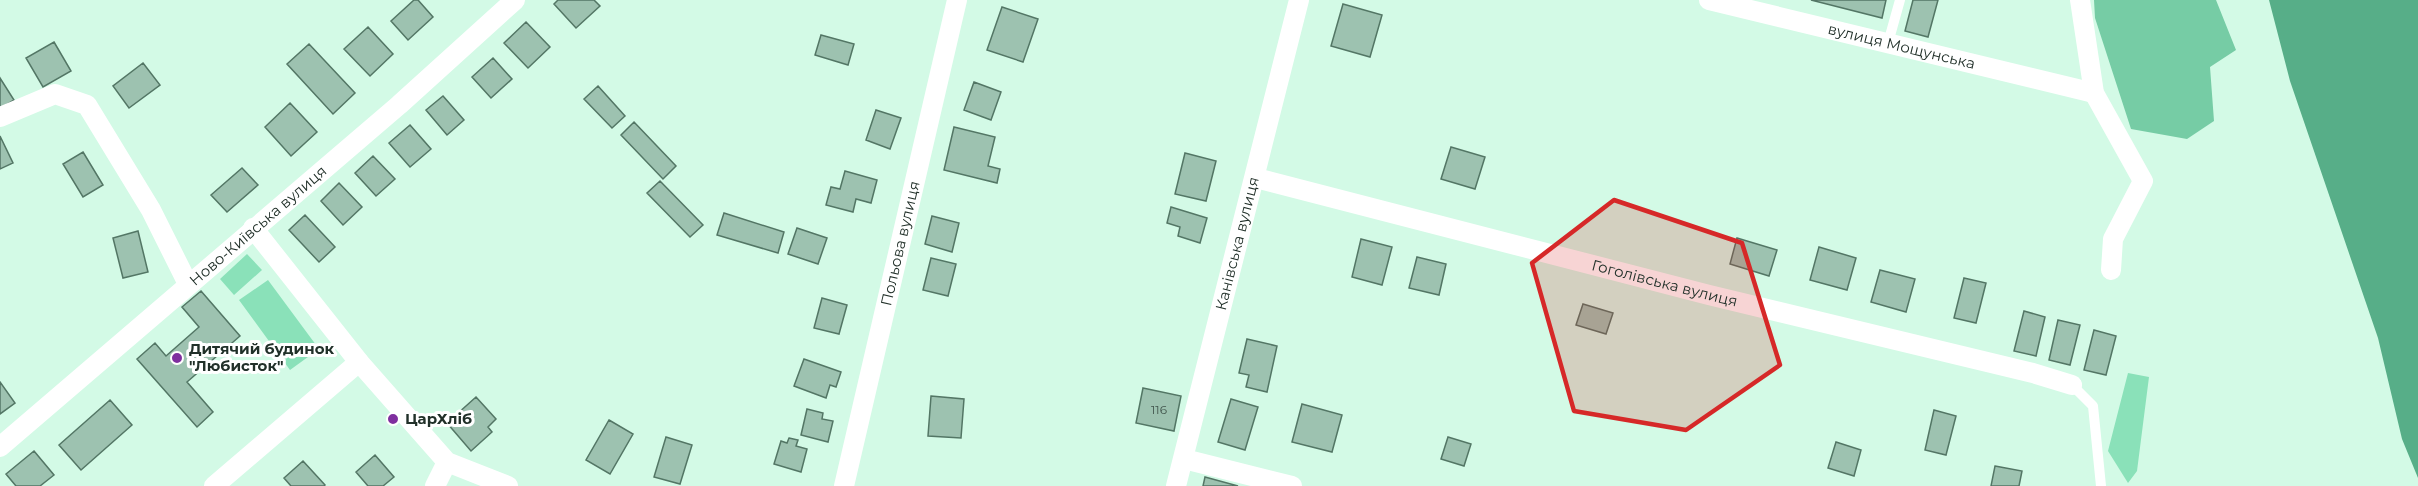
<svg xmlns="http://www.w3.org/2000/svg" width="2418" height="486" viewBox="0 0 2418 486" font-family="Montserrat,sans-serif">
<style>
.green{fill:#8ae1b9}
.forest{fill:#76cca5}
.water{fill:#57ae88}
.building{fill:#9dc2b0;stroke:#537665;stroke-width:1.5}
.lines{fill:none;stroke-linecap:round;stroke-linejoin:round}
.service{stroke:#fff;stroke-width:10}
.minor{stroke:#fff;stroke-width:20}
.marked{fill:#d62828;fill-opacity:0.2;stroke:#d62828;stroke-width:4.5;stroke-linejoin:round}
.poi-dot{fill:#7f2f9f;stroke:#fff;stroke-width:2}
.labels{text-anchor:middle;stroke-width:6;stroke-linejoin:round;paint-order:stroke}
.number-label{font-size:12px;fill:#40544b}
.street-label{font-size:15px;fill:#213029;stroke:#fff}
.poi-label{font-size:15px;font-weight:bold;fill:#213029;stroke:#fff;text-anchor:start}
</style>
<rect width="100%" height="100%" fill="#d3fae6"/>
<path class="green" d="M247 254 262 270 234 295 220 279Z
M268 280 319 349 290 370 239 300Z
M2128 373 2149 377 2137 471 2128 483 2108 451Z"/>
<path class="forest" d="M2094 0H2216L2236 50 2210 67 2214 121 2187 139 2131 129 2095 18Z"/>
<path class="water" d="M2269 0H2418V478L2402 439 2378 338 2290 81Z"/>
<path class="building" d="M414 0H418L433 17 408 40 391 21Z
M558 0H594L600 6 576 28 554 4Z
M1811 0H1886L1882 18Z
M1913 0H1938L1928 37 1905 31Z
M1343 4 1382 15 1370 57 1331 46Z
M1002 7 1038 19 1023 62 987 50Z
M526 22 550 47 528 68 504 43Z
M368 27 393 54 370 76 344 49Z
M821 35 854 44 848 65 815 55Z
M54 42 71 71 43 87 26 58Z
M309 44 355 93 333 114 287 64Z
M493 58 512 79 491 98 472 77Z
M143 63 160 85 129 108 113 86Z
M0 78 14 100 0 109Z
M974 82 1001 92 991 120 964 110Z
M598 86 625 116 612 128 584 99Z
M443 96 464 120 447 135 426 110Z
M290 103 317 132 291 156 265 127Z
M876 110 901 118 890 149 866 140Z
M634 122 676 166 663 179 621 135Z
M410 125 431 149 410 167 389 143Z
M954 127 995 137 988 166 1000 169 997 183 944 170Z
M0 136 13 163 0 169Z
M1451 147 1485 157 1475 189 1441 179Z
M83 152 103 185 83 197 63 164Z
M1185 153 1216 161 1206 201 1175 194Z
M373 156 395 179 376 196 355 173Z
M242 168 258 185 227 212 211 195Z
M845 171 877 180 871 203 856 199 853 212 826 205 831 187 840 189Z
M660 181 703 225 690 237 647 193Z
M339 183 362 207 343 225 321 201Z
M1171 207 1207 218 1200 243 1178 236 1180 227 1167 223Z
M724 213 784 232 778 253 717 235Z
M305 215 335 247 319 262 289 230Z
M932 216 959 223 952 252 925 244Z
M797 228 827 238 818 264 788 254Z
M138 231 148 272 123 278 113 238Z
M1737 238 1777 250 1769 276 1730 264Z
M1361 239 1392 247 1382 285 1352 277Z
M1819 247 1856 258 1847 290 1810 280Z
M1417 257 1446 264 1439 295 1409 288Z
M931 258 956 264 948 296 923 290Z
M1880 270 1915 279 1906 312 1871 302Z
M1964 278 1986 283 1976 323 1954 318Z
M201 291 240 336 187 382 213 412 197 427 137 359 155 343 166 356 199 327 182 307Z
M822 298 847 305 839 334 814 328Z
M1583 304 1613 313 1606 334 1576 325Z
M2024 311 2045 317 2036 356 2014 351Z
M2058 320 2080 325 2070 365 2049 360Z
M2094 330 2116 336 2106 375 2084 370Z
M1247 339 1277 346 1267 392 1246 387 1249 375 1239 373Z
M804 359 841 372 836 387 830 385 826 398 794 386Z
M0 382 15 403 0 414Z
M1143 388 1181 396 1174 431 1136 423Z
M931 396 964 399 961 438 928 436Z
M476 397 496 419 488 427 492 432 471 451 447 423Z
M1231 399 1258 407 1245 450 1218 442Z
M110 400 132 425 81 470 59 445Z
M1302 404 1342 415 1332 452 1292 442Z
M807 409 823 413 822 419 833 421 828 442 801 435Z
M1934 410 1956 416 1946 455 1925 450Z
M609 420 633 434 610 474 586 460Z
M666 437 692 445 680 484 654 477Z
M1448 437 1471 444 1464 466 1441 459Z
M789 438 798 440 796 446 807 449 801 472 774 464 781 441 787 443Z
M1836 442 1861 450 1854 476 1828 468Z
M34 451 54 475 40 486H16L6 474Z
M375 455 394 477 383 486H368L356 472Z
M303 461 325 485 324 486H291L284 478Z
M1995 466 2022 471 2019 486H1991Z
M1205 477 1238 486H1203Z"/>
<g class="lines">
<path class="service" d="M1888 43 1900 0
M2072 385 2093 406 2101 486"/>
<g class="minor">
<path id="s1" d="M1709 0 2094 93"/>
<path d="M2080 0 2094 93 2143 181 2113 239 2111 270"/>
<path d="M0 117 55 94 87 105 151 210 188 284"/>
<path id="s2" d="M1256 178 1709 295 2033 373 2072 385"/>
<path d="M253 228 359 362 447 462 508 486"/>
<path id="s3" d="M0 447 399 105 515 0"/>
<path d="M1184 459 1292 486"/>
<path d="M214 486 359 362"/>
<path d="M435 486 447 462"/>
<path id="s4" d="M844 486 957 0"/>
<path id="s5" d="M1176 486 1299 0"/>
</g>
</g>
<path class="marked" d="M1614 200 1742 243 1780 365 1686 430 1574 411 1532 263Z"/>
<g class="poi-dot">
<circle cx="177" cy="358" r="6"/>
<circle cx="393" cy="419" r="6"/>
</g>
<g class="labels">
<g class="number-label">
<text x="1159" y="414">116</text>
</g>
<g class="street-label">
<text dy="5" stroke="none"><textPath href="#s1" startOffset="198">вулиця Мощунська</textPath></text>
<text dy="5" stroke="none"><textPath href="#s3" startOffset="340">Ново-Київська вулиця</textPath></text>
<text dy="5" stroke="none"><textPath href="#s4" startOffset="249">Польова вулиця</textPath></text>
<text dy="5" stroke="none"><textPath href="#s5" startOffset="250">Канівська вулиця</textPath></text>
<text dy="5" stroke="none"><textPath href="#s2" startOffset="422">Гоголівська вулиця</textPath></text>
</g>
<g class="poi-label">
<text x="189" y="354">Дитячий будинок<tspan x="189" dy="17">"Любисток"</tspan></text>
<text x="405" y="424">ЦарХліб</text>
</g>
</g>
</svg>
